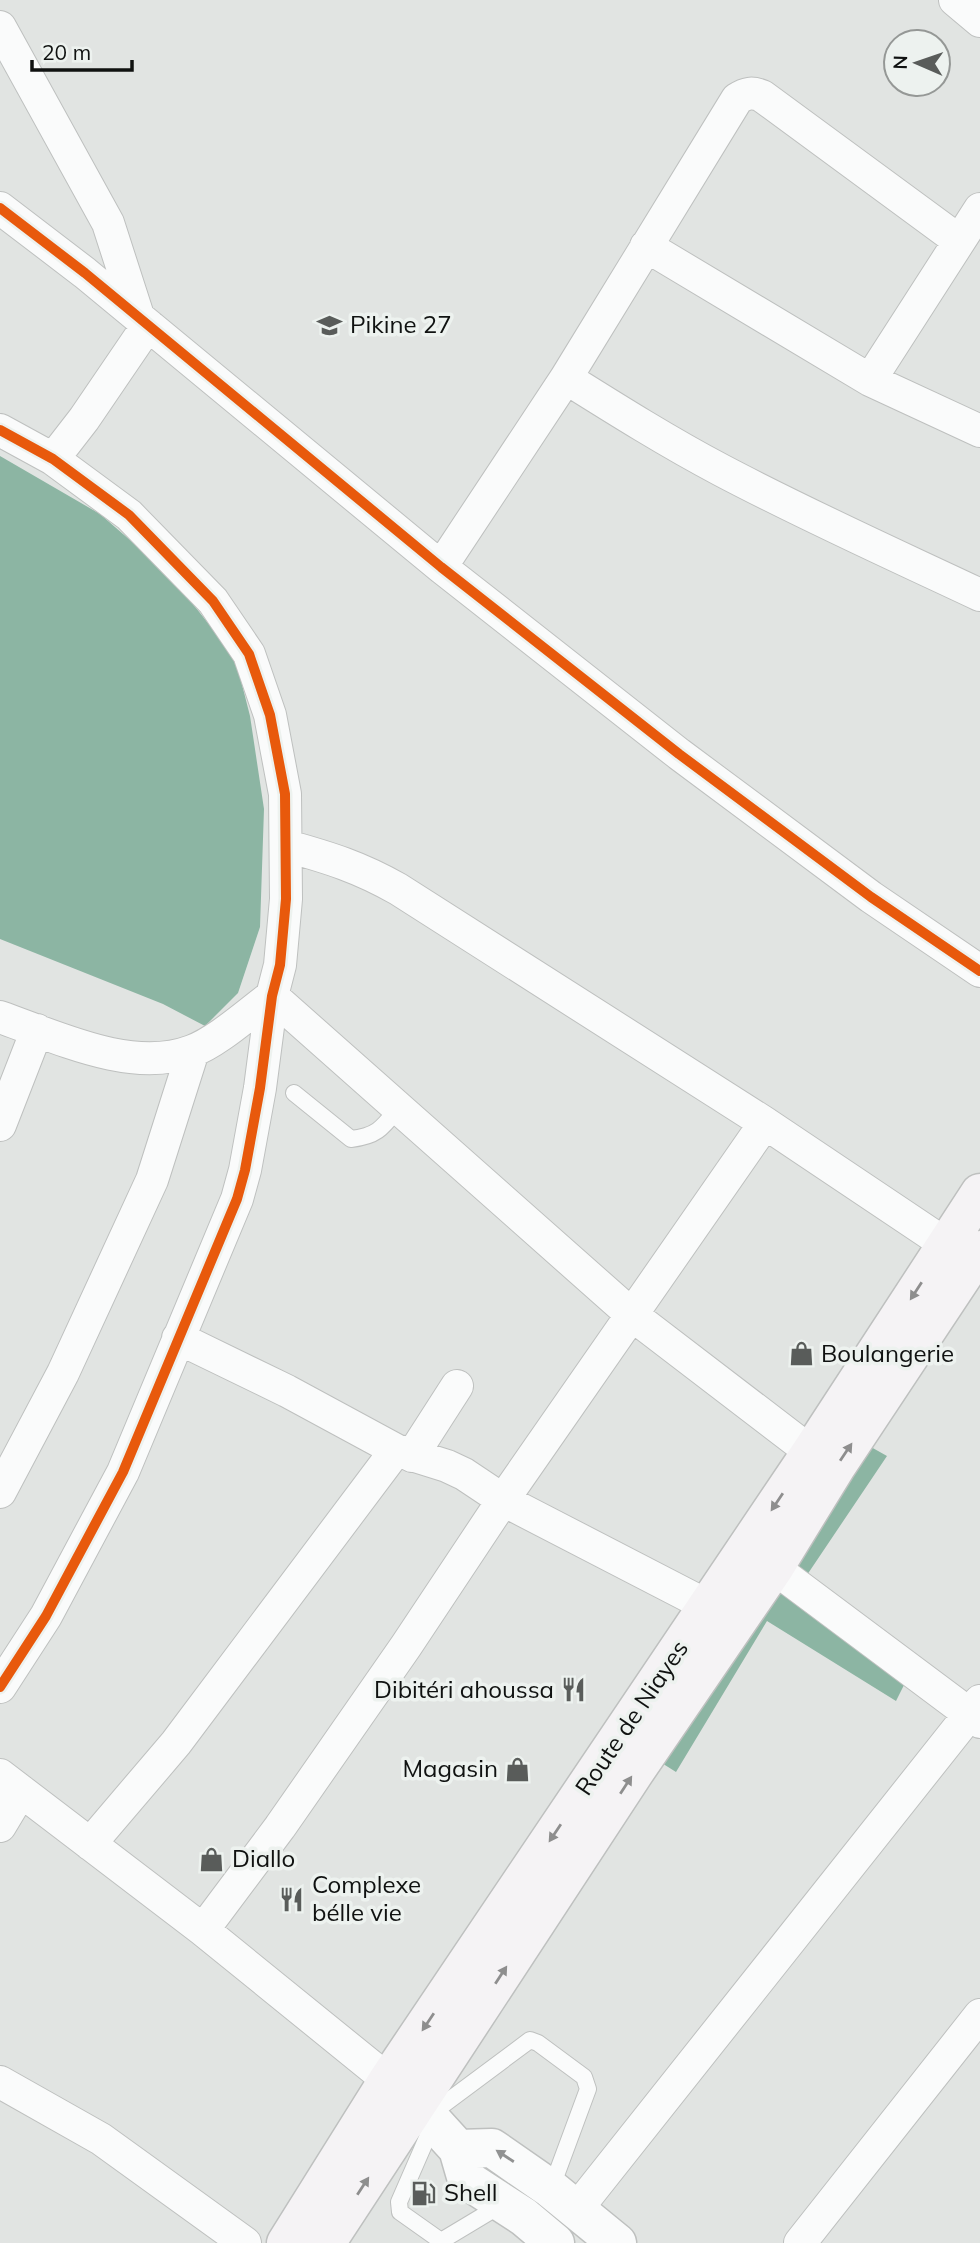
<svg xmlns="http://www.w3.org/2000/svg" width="980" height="2243" viewBox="0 0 980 2243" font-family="Mulish,sans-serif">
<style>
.water{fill:#8cb5a3}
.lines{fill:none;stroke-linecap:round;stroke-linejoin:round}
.service-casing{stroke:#bec0bf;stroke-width:18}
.minor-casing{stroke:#bec0bf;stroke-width:34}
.tertiary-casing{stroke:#bec0bf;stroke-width:41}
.secondary-casing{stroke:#bec0bf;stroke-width:41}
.service{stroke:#fafbfb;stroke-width:16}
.minor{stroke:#fafbfb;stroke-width:32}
.tertiary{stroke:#fafbfb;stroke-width:38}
.secondary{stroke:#f5f3f5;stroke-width:38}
.cycleway-casing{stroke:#edf2ef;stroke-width:15}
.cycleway{stroke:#e8590c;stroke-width:10}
.oneway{fill:#8e8e8e}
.oneway2{fill:#919292}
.labels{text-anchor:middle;stroke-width:7;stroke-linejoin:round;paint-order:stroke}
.poi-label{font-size:24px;fill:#101211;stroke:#edf2ef;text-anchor:start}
.street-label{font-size:24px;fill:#101211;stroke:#edf2ef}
</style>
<rect width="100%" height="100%" fill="#e1e4e2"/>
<path class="water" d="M0 456 100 514 169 574 235 657 250 716 264 809 260 927 238 993 205 1026 163 1004 0 939Z
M821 1419 887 1456 807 1575 913 1667 896 1701 767 1621 676 1772 611 1731Z"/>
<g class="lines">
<defs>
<path id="service" d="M294 1093 351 1139C378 1136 383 1127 399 1107
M428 2116 530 2040 538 2043 584 2077 588 2089 551 2189
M433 2124 399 2202 400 2212 441 2241 501 2205"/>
<path id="minor" d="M955 0 980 21
M0 27 108 223 138 316
M0 208 85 273 441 567 679 754 871 897 980 971
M646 246 870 380 980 431
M566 378C617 410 668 442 721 470 806 515 893 554 980 595
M870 380 980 209
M0 430 53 459 129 515 213 601 249 654 270 715 285 794 286 899 280 965 272 996 260 1088 245 1170 237 1199 123 1472 46 1616 0 1687
M53 459 84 419 148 325
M441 567 566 378 737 99C746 93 752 92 762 96L958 240
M287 846C330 858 359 867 398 889L765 1123 947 1245
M0 1017C57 1037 132 1074 192 1051 217 1042 250 1012 272 996L632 1315 811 1452
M0 1125 37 1030
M178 1338 287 1391 396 1450 447 1466 464 1474 503 1500 708 1606
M412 1456 457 1386
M0 1492 63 1373 152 1180 193 1051
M774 1568 980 1722
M0 1775 203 1930 388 2080
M0 1826 21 1791
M90 1844 176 1743 396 1450
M203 1930 280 1827 406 1646 503 1500 765 1123
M0 2082 101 2139 245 2243
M576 2210 980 1701
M800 2243 980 2015"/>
<path id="tertiary" d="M393 2084 428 2116 458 2149 467 2180 524 2217 555 2243
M458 2149 492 2148 551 2189 617 2243"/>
<path id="secondary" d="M286 2243 388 2080 811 1452 980 1193
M326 2243 634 1773 774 1568 836 1467 980 1250"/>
</defs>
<use href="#service" class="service-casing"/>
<use href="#minor" class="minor-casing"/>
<use href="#tertiary" class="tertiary-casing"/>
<use href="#secondary" class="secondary-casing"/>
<use href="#service" class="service"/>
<use href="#minor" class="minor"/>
<use href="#tertiary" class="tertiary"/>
<use href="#secondary" class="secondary"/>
<defs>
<path id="cycleway" d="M0 208 85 273 441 567 679 754 871 897 980 971
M0 430 53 459 129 515 213 601 249 654 270 715 285 794 286 899 280 965 272 996 260 1088 245 1170 237 1199 123 1472 46 1616 0 1687"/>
</defs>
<use href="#cycleway" class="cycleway-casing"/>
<use href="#cycleway" class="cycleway"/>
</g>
<defs><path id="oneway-solid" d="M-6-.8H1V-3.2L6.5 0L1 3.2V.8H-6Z" transform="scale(1.75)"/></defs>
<g class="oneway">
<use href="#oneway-solid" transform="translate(916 1291) rotate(123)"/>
<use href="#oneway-solid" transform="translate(846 1452) rotate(-56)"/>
<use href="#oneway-solid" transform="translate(777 1502) rotate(124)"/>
<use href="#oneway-solid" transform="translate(626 1785) rotate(-57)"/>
<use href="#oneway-solid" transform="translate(555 1833) rotate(124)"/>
<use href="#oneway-solid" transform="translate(501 1975) rotate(-57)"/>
<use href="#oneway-solid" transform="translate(428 2022) rotate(124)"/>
<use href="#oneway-solid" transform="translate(363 2186) rotate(-57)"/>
</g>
<use class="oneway2" href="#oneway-solid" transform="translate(505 2156) rotate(-147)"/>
<defs>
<symbol id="school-bare" viewBox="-9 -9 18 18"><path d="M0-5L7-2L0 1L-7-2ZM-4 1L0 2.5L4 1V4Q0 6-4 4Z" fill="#595c5a" stroke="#edf2ef" stroke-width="2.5" paint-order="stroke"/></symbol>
<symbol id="shop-bare" viewBox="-9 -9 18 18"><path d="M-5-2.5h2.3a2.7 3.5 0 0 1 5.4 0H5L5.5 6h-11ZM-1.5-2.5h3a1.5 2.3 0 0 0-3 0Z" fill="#595c5a" stroke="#edf2ef" stroke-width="2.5" paint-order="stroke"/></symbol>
<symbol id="restaurant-bare" viewBox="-9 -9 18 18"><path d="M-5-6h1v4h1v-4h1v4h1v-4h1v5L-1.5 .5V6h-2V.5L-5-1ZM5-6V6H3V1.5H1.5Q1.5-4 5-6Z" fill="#595c5a" stroke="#edf2ef" stroke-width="2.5" paint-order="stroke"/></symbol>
<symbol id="fuel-bare" viewBox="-9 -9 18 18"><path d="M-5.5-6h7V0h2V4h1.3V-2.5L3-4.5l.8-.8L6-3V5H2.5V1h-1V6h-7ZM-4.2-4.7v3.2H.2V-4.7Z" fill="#595c5a" stroke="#edf2ef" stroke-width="2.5" paint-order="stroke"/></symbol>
</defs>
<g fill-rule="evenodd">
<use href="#school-bare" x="312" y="308" width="35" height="35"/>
<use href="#shop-bare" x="784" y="1336" width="35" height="35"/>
<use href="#restaurant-bare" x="556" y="1672" width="35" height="35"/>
<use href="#shop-bare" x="500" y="1752" width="35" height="35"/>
<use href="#shop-bare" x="194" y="1842" width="35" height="35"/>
<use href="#restaurant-bare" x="274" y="1882" width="35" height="35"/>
<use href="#fuel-bare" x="406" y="2176" width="35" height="35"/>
</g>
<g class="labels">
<g class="poi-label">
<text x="350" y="333">Pikine 27</text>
<text x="821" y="1362">Boulangerie</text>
<text x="554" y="1698" text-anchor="end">Dibitéri ahoussa</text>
<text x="498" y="1777" text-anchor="end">Magasin</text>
<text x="232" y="1867">Diallo</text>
<text x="312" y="1893">Complexe<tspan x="312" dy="28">bélle vie</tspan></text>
<text x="444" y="2201">Shell</text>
</g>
<g class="street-label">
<text transform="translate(632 1718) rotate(-56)" y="8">Route de Niayes</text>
</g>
</g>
<g transform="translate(917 63) rotate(272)"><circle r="33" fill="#edf2ef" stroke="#959896" stroke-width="2"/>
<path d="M0-5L12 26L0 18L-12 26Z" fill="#595c5a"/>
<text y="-10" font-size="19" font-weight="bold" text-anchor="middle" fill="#101211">N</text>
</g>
<path d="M32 60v10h100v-10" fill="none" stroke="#101211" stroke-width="3.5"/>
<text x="42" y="60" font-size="21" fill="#101211" stroke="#edf2ef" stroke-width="5" paint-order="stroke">20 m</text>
</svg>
